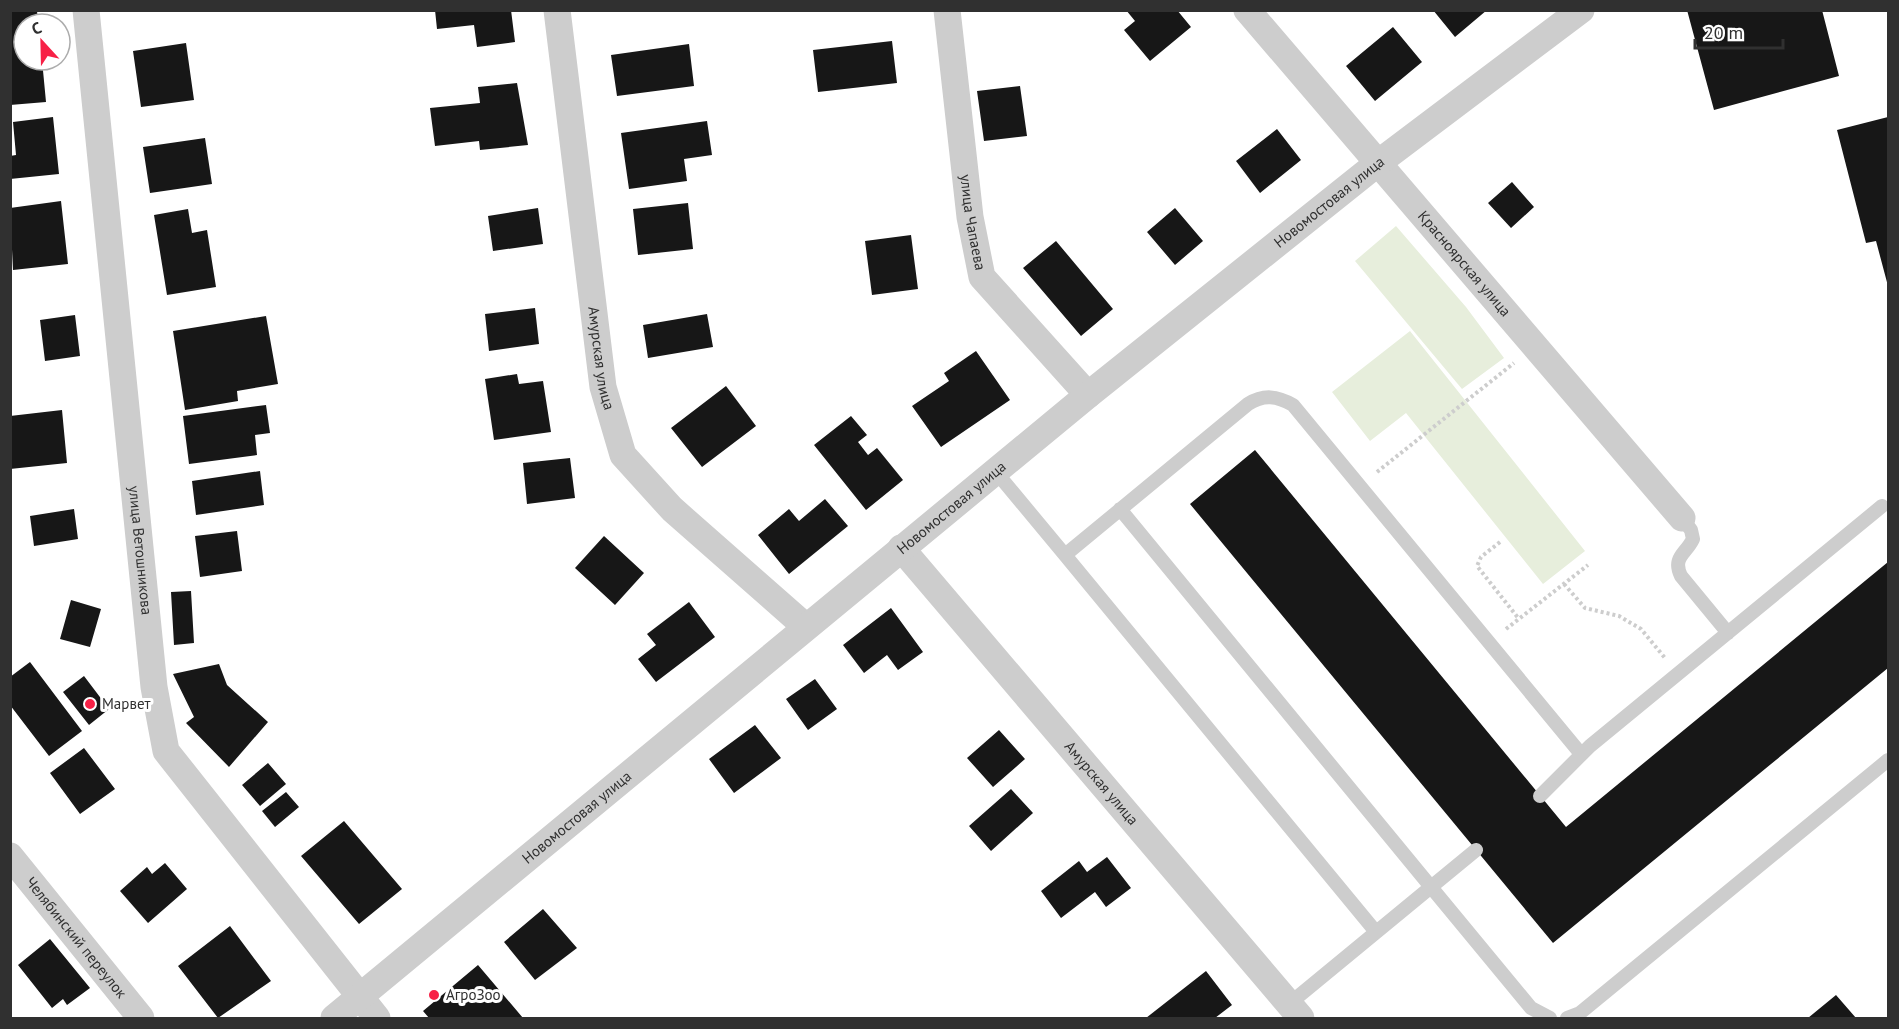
<svg xmlns="http://www.w3.org/2000/svg" width="1899" height="1029" viewBox="0 0 1899 1029" font-family="'PT Sans',sans-serif">
<style>
.green{fill:#e7eedc}
.building{fill:#171717}
.lines{fill:none;stroke-linecap:round;stroke-linejoin:round}
.path{stroke:#cdcdcd;stroke-width:4;stroke-dasharray:3 3;stroke-linecap:butt}
.service{stroke:#cdcdcd;stroke-width:14}
.minor{stroke:#cdcdcd;stroke-width:27}
.poi-dot{fill:#f72146;stroke:#fff;stroke-width:2}
.labels{text-anchor:middle;stroke-width:6;stroke-linejoin:round;paint-order:stroke}
.street-label{font-size:15px;fill:#303030;stroke:#fff}
.poi-label{font-size:15px;fill:#303030;stroke:#fff;text-anchor:start}
</style>
<rect width="100%" height="100%" fill="#fff"/>
<path class="green" d="M1396 226 1466 307 1504 358 1462 389 1355 261Z
M1410 331 1585 551 1543 584 1406 413 1370 441 1332 392Z"/>
<path class="building" d="M10 10H37L38 24H24V60H42L46 102 10 105Z
M435 10H511L515 42 477 47 474 25 437 29Z
M1126 10H1177L1191 27 1150 61 1124 30 1135 21Z
M1433 10H1487L1455 37Z
M1687 10H1822L1839 76 1714 110Z
M1393 27 1422 62 1375 101 1346 66Z
M892 41 897 83 818 92 813 50Z
M186 43 194 100 141 107 133 51Z
M689 44 694 86 617 96 611 55Z
M517 83 528 145 480 150 479 141 435 146 430 108 480 103 478 87Z
M1020 86 1027 136 984 141 977 91Z
M53 117 59 174 10 179V156L16 155 13 122Z
M1888 117V286L1876 241 1866 243 1837 130Z
M707 121 712 155 684 159 687 181 629 189 621 133Z
M1277 129 1301 160 1260 193 1236 161Z
M205 138 212 184 150 193 143 147Z
M1512 182 1534 207 1511 228 1488 203Z
M61 201 68 264 13 270 10 208Z
M688 203 693 249 638 255 633 209Z
M538 208 543 244 493 251 488 216Z
M1175 208 1203 241 1175 265 1147 232Z
M188 209 192 233 207 230 216 287 167 295 154 215Z
M911 235 918 289 872 295 865 241Z
M1056 241 1113 309 1081 336 1023 268Z
M535 308 539 344 489 351 485 314Z
M707 314 713 347 648 358 643 325Z
M75 315 80 356 45 361 40 320Z
M266 316 278 384 237 391 238 401 185 410 173 331Z
M976 351 1010 400 941 447 912 406 949 381 944 373Z
M517 374 519 384 543 381 551 432 494 440 485 379Z
M726 386 756 426 702 467 671 428Z
M266 405 270 433 255 435 257 455 189 464 183 416Z
M62 410 67 463 10 469V416Z
M851 416 867 435 858 442 868 455 877 448 903 480 866 510 814 445Z
M1255 450 1566 827 1888 562V668L1553 943 1190 504Z
M570 458 575 498 527 504 523 463Z
M260 471 264 505 196 515 192 481Z
M825 499 848 526 789 574 758 535 789 509 799 521Z
M74 509 78 539 34 546 30 516Z
M237 531 242 571 200 577 195 536Z
M604 536 644 573 615 605 575 568Z
M191 591 194 643 174 645 171 592Z
M71 600 101 609 90 647 60 639Z
M689 602 715 637 656 682 638 659 656 645 647 634Z
M891 608 923 652 898 670 887 655 864 673 843 645Z
M30 662 82 731 49 756 10 705V677Z
M219 664 227 685 268 722 229 767 186 723 194 717 173 674Z
M84 676 109 709 89 725 63 692Z
M815 679 837 709 808 730 786 699Z
M755 725 781 758 734 793 709 759Z
M999 730 1025 759 993 787 967 758Z
M84 748 115 789 80 814 50 773Z
M268 763 286 784 260 806 242 785Z
M1011 789 1033 813 991 851 969 826Z
M286 792 299 807 275 827 262 811Z
M344 821 402 889 359 924 301 856Z
M1107 857 1131 888 1106 907 1095 892 1061 918 1041 891 1079 861 1087 872Z
M165 863 187 889 148 923 120 891 147 867 152 874Z
M543 909 577 948 535 980 504 942Z
M230 926 271 981 218 1018 178 966Z
M50 939 90 988 67 1005 63 999 52 1008 18 965Z
M478 965 523 1018H429L423 1011Z
M1206 971 1232 1005 1215 1018H1146Z
M1836 995 1856 1018H1808Z"/>
<g class="lines">
<path class="path" d="M1377 472 1514 363
M1500 542 1481 557 1477 566 1519 619
M1564 584 1585 608 1619 616 1641 629 1665 658
M1506 629 1588 565"/>
<path class="service" d="M996 472 1065 555 1248 404C1264 394 1277 396 1293 405L1581 754
M1120 509 1431 887 1289 1004
M1682 518 1691 530 1693 539C1686 554 1672 557 1681 576L1728 633
M1065 555 1376 932
M1540 796 1590 746 1882 506
M1476 850 1431 887 1531 1008 1550 1018
M1567 1018 1580 1013 1888 760"/>
<g class="minor">
<path id="s1" d="M86 10 154 687 166 751 377 1018"/>
<path id="s2" d="M557 10 603 387 623 455 672 509 806 627"/>
<path id="s3" d="M947 10 970 217 982 277 1088 395"/>
<path id="s4" d="M1247 10 1682 518"/>
<path id="s5" d="M901 548 1301 1018"/>
<path id="s6" d="M10 856 141 1018"/>
<path id="s7" d="M334 1018 1088 395 1378 163 1581 10"/>
</g>
</g>
<g class="poi-dot">
<circle cx="90" cy="704" r="6"/>
<circle cx="434" cy="995" r="6"/>
</g>
<g class="labels">
<g class="street-label">
<text dy="5" stroke="none"><textPath href="#s7" startOffset="1287">Новомостовая улица</textPath></text>
<text dy="5" stroke="none"><textPath href="#s3" startOffset="214">улица Чапаева</textPath></text>
<text dy="5" stroke="none"><textPath href="#s4" startOffset="334">Красноярская улица</textPath></text>
<text dy="5" stroke="none"><textPath href="#s2" startOffset="351">Амурская улица</textPath></text>
<text dy="5" stroke="none"><textPath href="#s7" startOffset="801">Новомостовая улица</textPath></text>
<text dy="5" stroke="none"><textPath href="#s1" startOffset="543">улица Ветошникова</textPath></text>
<text dy="5" stroke="none"><textPath href="#s5" startOffset="309">Амурская улица</textPath></text>
<text dy="5" stroke="none"><textPath href="#s7" startOffset="315">Новомостовая улица</textPath></text>
<text dy="5" stroke="none"><textPath href="#s6" startOffset="105">Челябинский переулок</textPath></text>
</g>
<g class="poi-label">
<text x="102" y="709">Марвет</text>
<text x="446" y="1000">АгроЗоо</text>
</g>
</g>
<rect width="1899" height="1029" fill="none" stroke="#303030" stroke-width="24"/>
<g transform="translate(42 42) rotate(338)"><circle r="28" fill="#ffffff" stroke="#acacac" stroke-width="1.5"/>
<path d="M0-4.5L10 22L0 15L-10 22Z" fill="#f72146"/>
<text y="-9" font-size="16" font-weight="bold" text-anchor="middle" fill="#303030">С</text>
</g>
<path d="M1695 39v9h88v-9" fill="none" stroke="#303030" stroke-width="3"/>
<text x="1704" y="39" font-size="18" fill="#303030" stroke="#ffffff" stroke-width="4.5" paint-order="stroke">20 m</text>
</svg>
